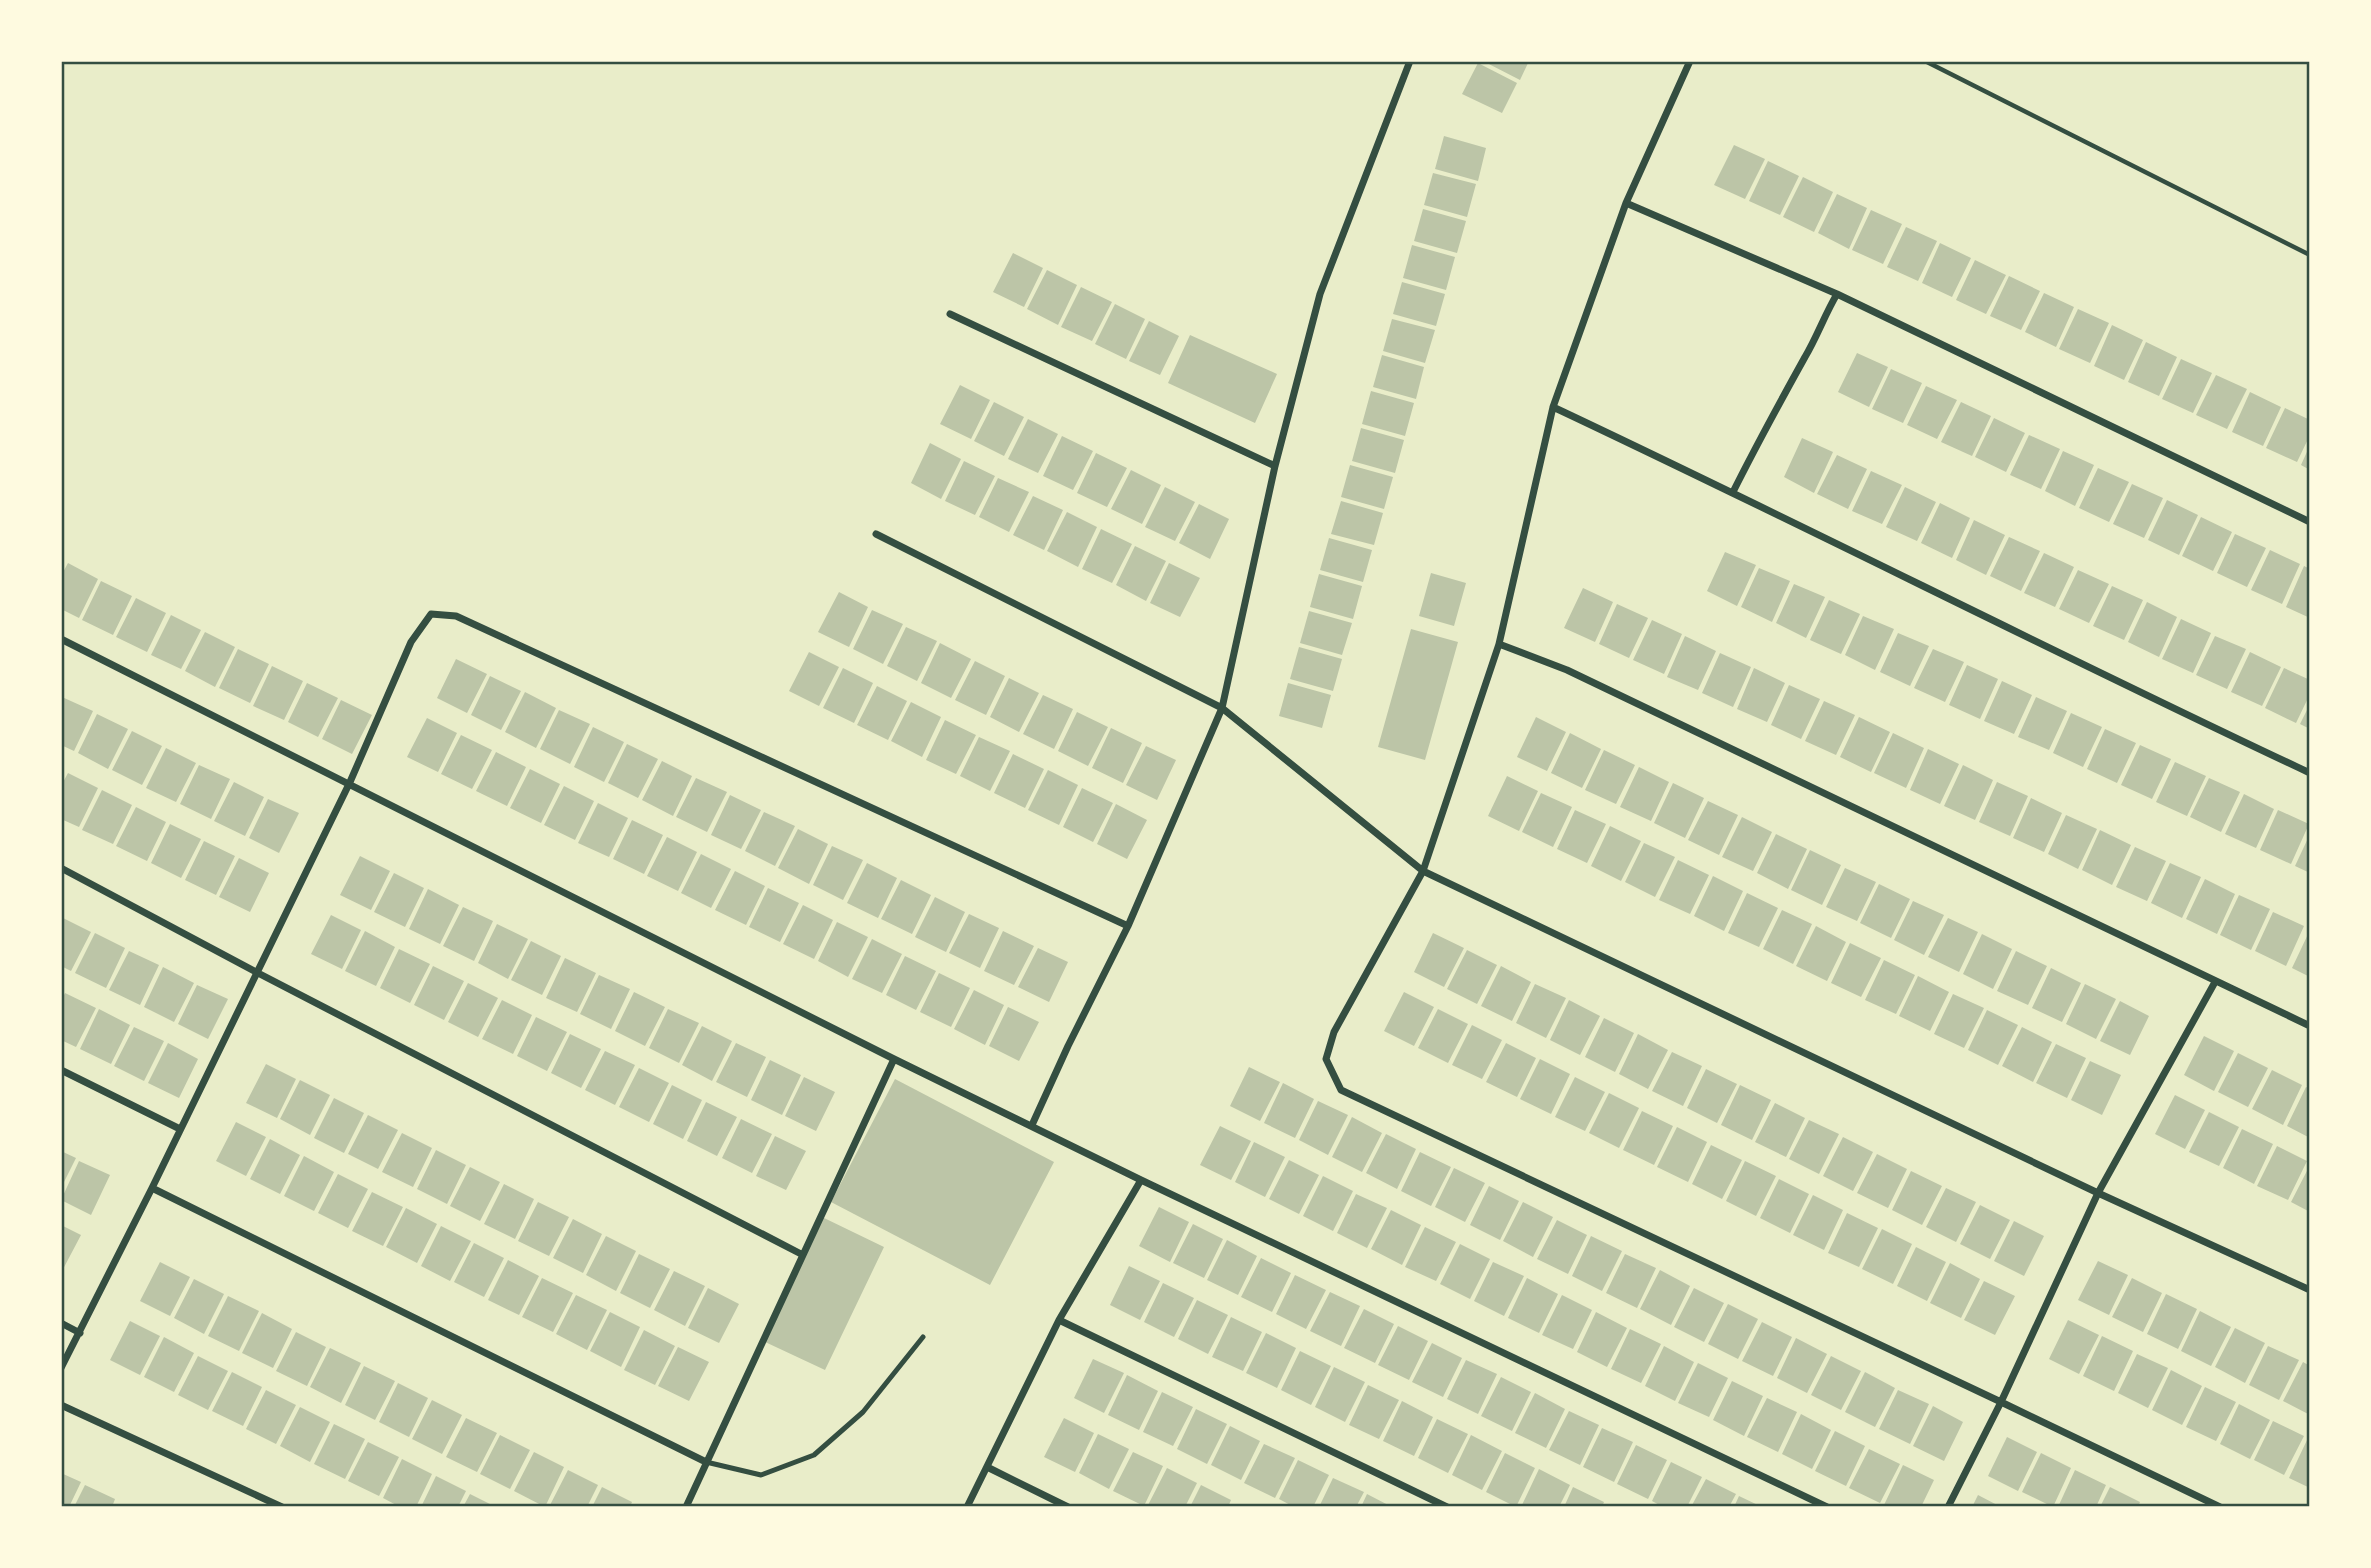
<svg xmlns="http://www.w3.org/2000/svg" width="2371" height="1568" viewBox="0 0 2371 1568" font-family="Inter,sans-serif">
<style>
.building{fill:#bcc5a7}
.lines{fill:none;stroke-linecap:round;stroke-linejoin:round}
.path{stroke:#344e41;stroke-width:4.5}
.service{stroke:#344e41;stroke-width:5}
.minor{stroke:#344e41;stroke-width:7}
.neatline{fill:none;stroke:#344e41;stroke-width:2.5}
</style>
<rect width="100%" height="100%" fill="#e9edc9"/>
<path class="building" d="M1483 61H1529L1520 80Z
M1478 63 1517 83 1502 113 1462 94Z
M1444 136 1486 148 1478 181 1435 169Z
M1734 145 1765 159 1745 199 1714 185Z
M1768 161 1799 176 1780 215 1749 201Z
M1433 173 1476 184 1467 217 1424 205Z
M1803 177 1833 192 1814 232 1783 217Z
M1837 194 1867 208 1849 249 1818 233Z
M1423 209 1466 221 1457 253 1414 241Z
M1871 210 1902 224 1883 264 1852 250Z
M1906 227 1937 241 1918 281 1887 267Z
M1940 243 1971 258 1952 297 1922 283Z
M1412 245 1455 257 1446 290 1403 278Z
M1013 253 1043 268 1024 307 993 292Z
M1975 260 2006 275 1986 314 1956 300Z
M1047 270 1077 285 1058 325 1027 309Z
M2009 276 2040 291 2021 330 1990 316Z
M1402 282 1445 294 1436 326 1393 314Z
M1081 287 1112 302 1092 341 1061 327Z
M2044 293 2074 307 2056 347 2025 332Z
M1115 304 1145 319 1126 359 1095 344Z
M2078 309 2109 323 2090 363 2059 349Z
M1392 319 1435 330 1425 363 1383 351Z
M1149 321 1179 336 1160 375 1129 361Z
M2112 325 2143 340 2124 380 2094 366Z
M1190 335 1277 374 1255 423 1168 383Z
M2146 342 2177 357 2159 396 2128 382Z
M1857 353 1888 367 1869 407 1838 392Z
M1382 355 1424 367 1416 399 1373 387Z
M2181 359 2212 373 2193 413 2162 399Z
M1891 369 1922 383 1903 423 1872 409Z
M2216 375 2247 389 2227 429 2196 415Z
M960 385 990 400 971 439 940 424Z
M1926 386 1957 400 1937 439 1907 425Z
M1371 391 1414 403 1405 436 1362 424Z
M2250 392 2281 407 2263 446 2232 432Z
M994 402 1024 417 1004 456 974 441Z
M1961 402 1991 416 1972 456 1941 442Z
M2285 408 2310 420V435L2297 462 2266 448Z
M1994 418 2025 433 2006 472 1975 457Z
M1028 419 1058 434 1038 473 1008 459Z
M1361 428 1404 440 1395 473 1352 461Z
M2029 435 2060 449 2041 489 2010 475Z
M1062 436 1093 451 1073 490 1043 476Z
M1802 438 1833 452 1814 493 1784 477Z
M930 443 961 459 941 499 911 483Z
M2310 445V470L2301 465Z
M2063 451 2094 465 2075 506 2045 491Z
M1096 453 1127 468 1107 507 1077 493Z
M1837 455 1867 469 1848 509 1817 494Z
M964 461 995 476 975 515 945 501Z
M1350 465 1393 477 1384 509 1341 497Z
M2098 468 2129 482 2109 522 2079 508Z
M1131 470 1161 485 1142 524 1111 509Z
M1871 471 1902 485 1882 524 1852 511Z
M998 478 1029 492 1009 532 979 517Z
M2132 484 2163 498 2144 538 2113 524Z
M1165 487 1195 502 1175 541 1145 527Z
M1905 487 1936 502 1917 541 1886 527Z
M1033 496 1063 510 1044 550 1013 535Z
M2167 500 2198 515 2179 555 2148 540Z
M1341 501 1383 513 1374 545 1331 534Z
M1940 503 1970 518 1952 558 1921 543Z
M1199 504 1229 519 1210 559 1179 543Z
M1067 512 1097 527 1078 567 1047 551Z
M2201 517 2232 532 2213 571 2182 556Z
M1974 520 2005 535 1986 575 1956 560Z
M1101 529 1132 544 1112 583 1082 569Z
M2235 534 2266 548 2247 587 2217 573Z
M2009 537 2040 551 2021 591 1990 576Z
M1329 538 1372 550 1363 582 1320 570Z
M1135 546 1166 561 1146 601 1116 585Z
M2270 550 2300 564 2282 604 2251 590Z
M1725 552 1756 565 1737 606 1707 591Z
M2044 553 2074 567 2055 607 2024 593Z
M68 563 98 579 79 618 61 609V576Z
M1169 563 1200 578 1180 617 1150 603Z
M2304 566 2310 569V618L2286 607Z
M1759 568 1790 581 1772 622 1741 607Z
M2078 570 2109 584 2089 623 2059 609Z
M1431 573 1466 583 1454 626 1419 616Z
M1319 574 1362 586 1353 619 1310 607Z
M101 581 132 596 113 635 82 620Z
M1794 584 1825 597 1806 638 1776 623Z
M2112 586 2143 600 2124 640 2093 626Z
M1583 588 1613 602 1595 642 1564 628Z
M839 592 868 607 849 647 818 632Z
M136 598 166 613 147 652 116 637Z
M1829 600 1860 614 1841 654 1810 640Z
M2147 602 2177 617 2159 657 2128 642Z
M1617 604 1648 618 1629 658 1599 644Z
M872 610 903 624 883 664 853 649Z
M1309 611 1352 623 1342 655 1300 643Z
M171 615 201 630 181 669 151 655Z
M1863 616 1894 629 1875 670 1845 655Z
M2181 619 2211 633 2193 673 2162 659Z
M1652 620 1682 634 1664 674 1633 660Z
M906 627 937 641 917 681 887 666Z
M1411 629 1458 642 1425 760 1378 747Z
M205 632 235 647 215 687 185 671Z
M1898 633 1929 646 1910 686 1880 672Z
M1685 636 1716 651 1698 690 1667 677Z
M2215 636 2246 649 2227 689 2196 675Z
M940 643 971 659 951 698 921 683Z
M1299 647 1342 659 1333 691 1290 679Z
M238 649 269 664 250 703 219 688Z
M1933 649 1964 662 1945 702 1914 688Z
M809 652 839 667 819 706 789 691Z
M2250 652 2281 667 2262 706 2231 692Z
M1720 653 1751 667 1733 707 1702 693Z
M456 659 487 674 467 713 437 698Z
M975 661 1005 676 986 715 955 700Z
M1967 665 1998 679 1980 719 1949 705Z
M272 666 303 681 284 720 253 706Z
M843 668 873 683 854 723 823 708Z
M1754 668 1785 683 1767 722 1737 709Z
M2284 668 2310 680V694L2296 723 2265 708Z
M490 676 521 691 501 730 471 715Z
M1009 678 1039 693 1019 732 990 717Z
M2002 681 2032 695 2014 734 1984 721Z
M307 683 338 698 318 737 288 722Z
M1288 683 1331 695 1322 728 1279 716Z
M1789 685 1820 699 1801 739 1771 725Z
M877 686 907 701 888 740 857 725Z
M525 692 556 708 536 748 505 732Z
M1043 695 1073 709 1054 749 1023 734Z
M62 697 93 711 74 751 61 745Z
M2036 697 2067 711 2049 750 2018 737Z
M341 700 372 715 352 754 322 739Z
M1824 701 1855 715 1836 755 1805 741Z
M911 702 941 717 922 757 891 741Z
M2310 704V729L2300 724Z
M559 710 590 724 570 764 540 749Z
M1077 712 1108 727 1088 766 1058 751Z
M2071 713 2102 727 2083 767 2053 753Z
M97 714 128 729 108 769 78 753Z
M1536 717 1566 732 1547 771 1517 757Z
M1859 717 1890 732 1871 772 1840 757Z
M427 718 457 733 438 772 407 757Z
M945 720 976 735 956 774 926 760Z
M593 727 624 742 604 782 574 767Z
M1111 728 1142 743 1123 783 1092 768Z
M2105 729 2136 743 2117 783 2087 769Z
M132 731 162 746 142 785 112 770Z
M1570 733 1601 749 1582 788 1551 773Z
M1893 733 1924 748 1906 788 1874 773Z
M461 735 492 750 472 789 441 774Z
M979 737 1010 751 990 791 960 776Z
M627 744 658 759 638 798 608 783Z
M2140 745 2171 759 2152 799 2121 785Z
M1146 746 1176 760 1157 800 1126 785Z
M166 748 196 763 176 802 146 788Z
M1928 749 1959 764 1940 804 1910 790Z
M1604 750 1635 765 1616 804 1585 790Z
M496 752 526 767 507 806 476 791Z
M1013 754 1044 769 1025 808 994 793Z
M662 761 692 776 673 816 642 800Z
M2175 762 2206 776 2187 816 2156 802Z
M199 765 230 779 211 819 180 804Z
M1963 765 1993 780 1975 820 1944 806Z
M1639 767 1669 782 1651 821 1620 807Z
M530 769 560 784 541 823 510 808Z
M1048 770 1078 785 1059 825 1028 810Z
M68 773 98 788 79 827 61 819V786Z
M1507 776 1538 791 1519 831 1488 816Z
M696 778 727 792 707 832 676 817Z
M2209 778 2240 792 2221 832 2190 817Z
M234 782 264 797 245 836 214 821Z
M1997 782 2028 796 2010 836 1979 822Z
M1673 783 1704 798 1685 838 1654 823Z
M564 786 594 801 575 840 544 825Z
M1082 788 1113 803 1093 842 1063 827Z
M102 790 132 805 113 844 82 830Z
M1541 793 1572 807 1553 847 1522 832Z
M2244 794 2274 809 2256 848 2225 834Z
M730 795 761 810 741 849 711 835Z
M2031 798 2062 813 2044 852 2013 838Z
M268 799 299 813 279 853 249 838Z
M1708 801 1738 815 1719 855 1688 840Z
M598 803 628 818 609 857 578 843Z
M1116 804 1147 820 1127 859 1097 844Z
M136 807 166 822 147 861 116 846Z
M1575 810 1606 824 1587 863 1557 849Z
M2278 810 2309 824 2291 864 2260 850Z
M764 812 795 826 775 866 745 851Z
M2066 815 2097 829 2078 869 2048 854Z
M1742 817 1772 832 1753 871 1722 857Z
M632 820 663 835 644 874 613 859Z
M170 824 201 839 181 878 151 863Z
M1610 826 1641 841 1621 881 1591 866Z
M798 829 828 844 809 884 778 868Z
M2100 830 2131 845 2112 885 2082 870Z
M1776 834 1807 849 1788 889 1757 873Z
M2310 834V873L2295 866Z
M667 837 697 852 678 891 647 876Z
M204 841 235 856 216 895 185 880Z
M1644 843 1675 857 1655 897 1625 882Z
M832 846 863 860 843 900 813 885Z
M2135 847 2166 861 2147 901 2116 887Z
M1810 850 1841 865 1822 905 1791 890Z
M701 854 731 869 711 908 681 893Z
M360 856 390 871 371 910 340 895Z
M239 858 269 873 250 912 219 897Z
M1678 860 1709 875 1690 914 1659 900Z
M867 863 897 878 878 918 847 903Z
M2170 863 2201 877 2182 918 2151 903Z
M1845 868 1876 882 1857 921 1826 907Z
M735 871 765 886 746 925 715 910Z
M394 873 424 888 405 927 374 912Z
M1713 876 1743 891 1724 931 1694 916Z
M2205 879 2235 894 2217 934 2186 919Z
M901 880 931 895 912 934 881 919Z
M1879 884 1910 899 1891 938 1860 923Z
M768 888 799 903 780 942 749 927Z
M428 889 459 905 440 944 409 929Z
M1747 893 1778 908 1759 947 1728 933Z
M2239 895 2270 909 2251 950 2220 935Z
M935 897 965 912 946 952 915 937Z
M1913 901 1944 915 1924 955 1894 940Z
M803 905 833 920 814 959 783 944Z
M463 907 493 921 474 961 443 946Z
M1782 910 1812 924 1793 964 1763 949Z
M2273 912 2304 926 2286 966 2255 951Z
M969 914 999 928 980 968 949 953Z
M331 915 361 930 342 969 311 954Z
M61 917 91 932 71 971 61 966Z
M1948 918 1978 932 1959 972 1928 957Z
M837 922 868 937 848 977 818 961Z
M497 924 528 939 508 979 478 963Z
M1816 926 1846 942 1827 981 1796 966Z
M2310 930V977L2292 968Z
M365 931 395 947 376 986 345 971Z
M1003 931 1034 946 1014 985 984 971Z
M95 933 125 948 106 988 75 973Z
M1433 933 1464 948 1444 987 1414 972Z
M1982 934 2012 949 1993 989 1963 974Z
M872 939 902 954 882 993 852 979Z
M531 941 561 956 542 995 511 980Z
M1850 943 1881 958 1861 997 1831 983Z
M1038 948 1068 962 1049 1002 1018 987Z
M399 949 430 964 410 1003 380 988Z
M1467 950 1497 965 1477 1004 1447 989Z
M129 951 159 965 140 1005 109 990Z
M2016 951 2047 966 2028 1005 1997 991Z
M905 956 936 971 916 1010 886 995Z
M565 958 596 973 577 1012 546 998Z
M1884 960 1915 975 1896 1014 1865 1000Z
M433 966 464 981 444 1020 414 1005Z
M1501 966 1531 982 1512 1021 1481 1006Z
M163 967 194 983 174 1022 144 1007Z
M2051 968 2081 983 2062 1022 2032 1008Z
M939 973 970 988 951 1027 920 1012Z
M599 975 630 989 611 1029 580 1014Z
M1918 976 1949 992 1930 1031 1899 1016Z
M468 983 498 998 478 1037 448 1022Z
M1535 984 1566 998 1546 1038 1516 1023Z
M2085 984 2116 999 2096 1039 2066 1024Z
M197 985 228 999 208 1039 178 1024Z
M974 990 1004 1005 985 1045 954 1029Z
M634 992 665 1007 645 1046 615 1031Z
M1404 992 1434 1007 1414 1046 1384 1031Z
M65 993 96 1008 76 1047 61 1040V1001Z
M1953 994 1984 1008 1964 1048 1934 1034Z
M502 1000 532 1015 513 1054 482 1039Z
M1569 1000 1600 1016 1580 1055 1550 1040Z
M2120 1001 2149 1016 2130 1055 2100 1041Z
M1008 1007 1039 1022 1019 1061 989 1046Z
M99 1009 130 1025 111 1064 80 1049Z
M668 1009 699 1023 679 1063 649 1048Z
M1438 1009 1468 1024 1448 1063 1418 1048Z
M1987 1010 2018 1025 1998 1065 1968 1050Z
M536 1017 567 1032 547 1071 517 1056Z
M1604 1018 1634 1033 1615 1072 1585 1057Z
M1472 1025 1502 1040 1482 1079 1452 1065Z
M702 1026 732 1041 712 1081 682 1065Z
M134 1027 164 1041 144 1081 114 1066Z
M2022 1027 2052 1042 2033 1082 2002 1066Z
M570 1034 601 1049 581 1088 551 1073Z
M1638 1034 1668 1050 1648 1089 1619 1074Z
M2204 1036 2234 1051 2214 1091 2184 1075Z
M168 1043 198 1059 179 1098 148 1083Z
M736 1043 766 1057 747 1097 716 1082Z
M1506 1043 1536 1058 1517 1097 1486 1082Z
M2056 1044 2086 1058 2067 1098 2036 1083Z
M605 1051 635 1065 615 1105 585 1090Z
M1672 1052 1702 1066 1683 1106 1652 1091Z
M2238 1053 2268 1068 2248 1107 2218 1092Z
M1540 1059 1570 1074 1551 1114 1520 1099Z
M770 1060 801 1075 782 1115 751 1100Z
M2090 1061 2121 1075 2102 1115 2071 1100Z
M266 1064 296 1079 277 1118 246 1103Z
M1249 1067 1280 1082 1260 1121 1230 1106Z
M639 1068 669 1083 649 1122 619 1107Z
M1706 1069 1737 1084 1717 1123 1687 1108Z
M2272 1070 2302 1085 2283 1125 2252 1109Z
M804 1077 835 1092 816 1131 785 1116Z
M1575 1077 1605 1092 1585 1131 1555 1117Z
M895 1079 1054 1162 990 1285 831 1202Z
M300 1080 330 1095 310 1135 280 1119Z
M1283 1083 1314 1099 1295 1138 1264 1123Z
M672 1085 702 1100 683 1139 653 1124Z
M1740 1085 1771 1100 1752 1140 1721 1125Z
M2306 1087 2310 1089V1138L2287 1126Z
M1609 1093 1639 1108 1619 1148 1589 1133Z
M2175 1095 2205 1110 2185 1149 2155 1134Z
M334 1098 364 1113 344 1153 314 1138Z
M1318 1101 1348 1115 1328 1155 1299 1140Z
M706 1102 737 1117 717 1156 687 1141Z
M1775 1103 1805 1118 1786 1157 1755 1142Z
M1642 1111 1673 1126 1654 1165 1623 1150Z
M2209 1112 2239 1127 2219 1166 2189 1152Z
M368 1115 398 1130 378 1169 348 1154Z
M1352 1117 1382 1133 1362 1172 1332 1157Z
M741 1119 772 1134 752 1173 722 1158Z
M1809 1120 1839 1134 1819 1174 1789 1159Z
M236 1122 266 1137 246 1176 216 1161Z
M1220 1126 1251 1141 1231 1180 1200 1165Z
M1677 1127 1707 1142 1688 1182 1657 1167Z
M2242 1129 2273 1144 2254 1184 2223 1168Z
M402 1133 432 1148 413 1187 382 1172Z
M1386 1134 1416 1149 1397 1189 1366 1173Z
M775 1136 806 1151 786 1190 756 1176Z
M1843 1137 1873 1152 1853 1191 1823 1176Z
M270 1139 300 1155 280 1194 250 1179Z
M1254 1142 1285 1157 1265 1197 1235 1182Z
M1711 1145 1742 1160 1722 1199 1692 1184Z
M2277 1146 2307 1161 2288 1200 2257 1186Z
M436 1150 466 1165 447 1204 417 1189Z
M61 1151 76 1158 61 1188Z
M1420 1152 1451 1167 1431 1206 1401 1191Z
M1877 1154 1907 1169 1888 1208 1857 1193Z
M304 1156 334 1172 314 1211 284 1196Z
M1289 1160 1319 1175 1299 1214 1269 1199Z
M79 1161 110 1175 91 1215 61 1200Z
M1745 1161 1776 1176 1756 1216 1726 1201Z
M2310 1165V1212L2291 1202Z
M470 1167 500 1182 480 1221 450 1206Z
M1454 1168 1485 1183 1465 1222 1435 1207Z
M1911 1171 1942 1186 1922 1225 1892 1210Z
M338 1174 368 1189 348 1228 318 1213Z
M1323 1176 1353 1191 1333 1231 1303 1216Z
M1779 1179 1809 1194 1790 1233 1760 1218Z
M504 1184 534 1199 515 1239 484 1224Z
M1489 1186 1519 1201 1500 1240 1470 1225Z
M1946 1188 1976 1202 1956 1242 1926 1227Z
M372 1192 403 1207 383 1246 352 1231Z
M1356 1194 1387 1208 1367 1248 1337 1233Z
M1813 1195 1843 1210 1824 1250 1793 1235Z
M538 1202 569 1217 549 1256 518 1241Z
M1523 1202 1553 1217 1533 1257 1503 1241Z
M1980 1205 2010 1220 1990 1259 1960 1244Z
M1159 1207 1189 1222 1170 1262 1139 1246Z
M406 1208 437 1224 417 1263 386 1247Z
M1391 1210 1421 1225 1402 1265 1371 1249Z
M1847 1213 1878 1228 1859 1267 1828 1253Z
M822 1217 884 1247 825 1370 763 1341Z
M573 1219 602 1234 583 1273 553 1258Z
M1557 1220 1587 1235 1568 1274 1537 1259Z
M2014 1221 2044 1236 2024 1276 1994 1261Z
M1193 1224 1223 1239 1204 1278 1173 1263Z
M61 1225 81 1235 61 1273Z
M441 1226 471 1241 450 1281 421 1266Z
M1425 1227 1456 1242 1436 1281 1405 1267Z
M1882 1229 1912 1244 1893 1284 1862 1269Z
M606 1236 636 1251 616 1291 586 1275Z
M1591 1236 1622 1251 1602 1291 1572 1276Z
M1227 1240 1257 1256 1238 1295 1207 1280Z
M474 1243 504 1258 484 1297 454 1282Z
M1460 1244 1490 1259 1470 1299 1440 1284Z
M1916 1247 1946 1262 1927 1301 1897 1286Z
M639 1254 670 1269 650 1308 620 1293Z
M1625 1254 1656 1268 1637 1308 1606 1293Z
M1261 1258 1291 1273 1272 1312 1241 1297Z
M508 1260 539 1276 519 1315 488 1300Z
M2098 1261 2128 1275 2109 1315 2078 1300Z
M160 1262 190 1277 170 1316 140 1301Z
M1493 1262 1524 1276 1504 1316 1474 1301Z
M1950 1263 1980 1279 1961 1318 1930 1303Z
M1129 1266 1160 1281 1140 1320 1110 1305Z
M1660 1270 1690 1286 1671 1325 1640 1309Z
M674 1271 705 1286 685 1326 654 1310Z
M1295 1275 1326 1290 1306 1329 1276 1314Z
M542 1278 573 1293 553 1332 522 1317Z
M1527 1278 1558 1294 1539 1333 1508 1318Z
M2132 1278 2162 1293 2143 1332 2112 1317Z
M194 1279 224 1294 204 1334 174 1318Z
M1984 1281 2015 1296 1995 1335 1964 1320Z
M1163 1283 1194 1298 1174 1337 1144 1322Z
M708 1288 739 1304 719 1343 688 1328Z
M1694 1288 1724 1303 1704 1342 1674 1327Z
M1330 1292 1360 1306 1341 1346 1310 1331Z
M2166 1294 2197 1309 2178 1349 2147 1334Z
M576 1295 607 1310 587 1350 556 1334Z
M1562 1295 1592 1310 1573 1349 1542 1335Z
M228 1296 259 1311 239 1351 208 1336Z
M1197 1300 1228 1315 1208 1354 1178 1339Z
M1728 1304 1758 1319 1738 1359 1708 1344Z
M1364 1309 1394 1324 1375 1363 1344 1348Z
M2200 1311 2231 1327 2211 1366 2181 1351Z
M610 1312 640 1327 621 1367 590 1351Z
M1596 1312 1627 1328 1607 1367 1577 1352Z
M262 1313 292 1329 273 1368 242 1353Z
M1231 1317 1262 1332 1243 1371 1212 1357Z
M2068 1320 2099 1335 2079 1374 2049 1359Z
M130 1321 160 1336 140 1375 110 1360Z
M1762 1322 1792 1337 1773 1376 1742 1361Z
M1398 1326 1428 1341 1409 1380 1378 1365Z
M2235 1328 2265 1343 2245 1383 2215 1367Z
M1630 1329 1661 1344 1641 1383 1611 1369Z
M644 1330 675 1346 655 1385 624 1370Z
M296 1332 326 1347 307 1386 276 1371Z
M1266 1333 1296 1348 1277 1388 1246 1373Z
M2102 1336 2133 1351 2114 1391 2083 1376Z
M164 1337 194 1353 174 1392 144 1377Z
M1796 1338 1827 1354 1807 1393 1777 1378Z
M1432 1343 1462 1358 1443 1397 1412 1382Z
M1664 1346 1694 1362 1675 1401 1645 1386Z
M2268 1346 2299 1360 2279 1400 2249 1385Z
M678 1347 709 1362 689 1401 658 1386Z
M330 1348 361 1363 341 1403 310 1387Z
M1300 1351 1331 1366 1311 1405 1281 1390Z
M2137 1354 2168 1368 2148 1408 2118 1393Z
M198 1356 228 1371 208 1410 178 1395Z
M1831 1356 1861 1371 1841 1410 1811 1395Z
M1093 1359 1124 1373 1104 1413 1074 1398Z
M1466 1360 1497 1374 1478 1414 1447 1399Z
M2303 1362 2310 1366V1415L2283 1401Z
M1698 1363 1728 1378 1709 1417 1678 1403Z
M364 1366 395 1381 375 1420 345 1405Z
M1334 1367 1365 1382 1345 1422 1315 1407Z
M2171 1370 2202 1386 2182 1425 2152 1410Z
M232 1372 262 1387 243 1426 212 1411Z
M1865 1372 1895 1388 1875 1427 1845 1412Z
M1127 1375 1158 1391 1139 1430 1108 1415Z
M1501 1377 1531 1392 1512 1431 1481 1416Z
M1732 1381 1763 1396 1744 1436 1713 1420Z
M398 1383 428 1398 409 1437 379 1422Z
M1368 1385 1399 1400 1379 1439 1349 1425Z
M2205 1387 2236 1402 2216 1441 2186 1427Z
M266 1390 296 1405 276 1444 246 1429Z
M1898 1390 1929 1404 1910 1444 1879 1429Z
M1162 1392 1193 1407 1173 1446 1143 1432Z
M1535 1393 1565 1409 1546 1448 1515 1433Z
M1767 1398 1797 1412 1778 1452 1747 1437Z
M432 1400 462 1415 442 1454 412 1439Z
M1402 1401 1433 1417 1414 1456 1383 1441Z
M2239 1404 2270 1420 2250 1459 2220 1444Z
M1933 1406 1963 1422 1944 1461 1913 1446Z
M300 1407 330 1422 310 1462 280 1446Z
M1196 1409 1227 1424 1207 1464 1177 1449Z
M1569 1411 1599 1425 1580 1465 1549 1450Z
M1801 1414 1831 1430 1812 1469 1782 1454Z
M466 1418 497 1433 477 1472 446 1457Z
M1064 1418 1094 1433 1075 1472 1044 1457Z
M1437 1419 1468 1434 1448 1473 1418 1458Z
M2273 1421 2304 1436 2284 1475 2254 1460Z
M334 1424 365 1439 345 1479 314 1464Z
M1230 1426 1260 1441 1241 1480 1211 1465Z
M1602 1428 1633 1442 1614 1482 1583 1467Z
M1835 1431 1865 1446 1846 1486 1815 1471Z
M1098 1434 1129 1449 1109 1489 1079 1473Z
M500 1435 530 1450 510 1489 480 1474Z
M1471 1435 1502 1451 1482 1490 1452 1475Z
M2007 1437 2037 1452 2018 1491 1988 1476Z
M2308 1438 2310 1439V1488L2289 1478Z
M368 1442 399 1457 379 1496 348 1481Z
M1264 1444 1295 1458 1275 1498 1244 1483Z
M1636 1445 1667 1460 1648 1499 1617 1484Z
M1869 1449 1900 1464 1880 1503 1849 1488Z
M534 1452 564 1467 545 1507 514 1491Z
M1133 1452 1163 1466 1144 1506 1113 1491Z
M1505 1453 1535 1468 1516 1507 1486 1492Z
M2041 1453 2071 1468 2053 1507 2022 1492Z
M402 1459 432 1474 416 1507H400L383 1498Z
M1298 1460 1329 1475 1313 1507H1294L1279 1499Z
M1671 1462 1702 1477 1687 1507H1663L1652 1501Z
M1903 1465 1934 1480 1921 1507 1884 1505Z
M1167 1468 1197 1483 1185 1507H1147Z
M1539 1469 1570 1485 1559 1507H1521Z
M568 1470 598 1485 587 1507H549Z
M2075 1470 2106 1485 2096 1507H2058Z
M61 1473 81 1482 69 1507H61Z
M436 1476 466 1491 458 1507H421Z
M1333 1478 1364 1492 1356 1507H1319Z
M1706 1479 1736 1494 1729 1507H1691Z
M85 1485 115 1499 112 1507H74Z
M1201 1485 1231 1500 1228 1507H1190Z
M602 1487 632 1502 630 1507H592Z
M1573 1487 1604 1502 1602 1507H1564Z
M2110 1487 2140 1502 2138 1507H2100Z
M470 1494 496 1507H463Z
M1367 1494 1392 1507H1361Z
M1978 1495 2001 1507H1972Z
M1739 1496 1762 1507H1734Z"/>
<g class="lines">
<path class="path" d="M1925 61 2310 255"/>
<path class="service" d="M706 1462 761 1475 814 1455 863 1412 923 1337"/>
<path class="minor" d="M1410 61 1320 294 1275 466 1222 708 1423 871 2098 1193 2310 1290
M1690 61 1626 203 1553 407 1499 644 1423 871 1334 1032 1326 1059 1341 1090 2001 1402 1948 1507
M1626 203 1837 294 2310 522
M950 314 1275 466
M1553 407C1806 526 2056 654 2310 773
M1733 492C1756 446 1780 402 1805 357 1817 337 1825 314 1837 294
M876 534 1222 708 1128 926 1068 1046 1032 1125
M61 639 894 1059 1141 1180
M1499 644 1567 670 2310 1026
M61 868 256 972 803 1255
M2215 982 2098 1193 2001 1402 2220 1507
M61 1070 180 1129
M152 1188 706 1462
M1059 1320 1447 1507
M61 1323 80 1333
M61 1368 152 1188 350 782 411 642 431 614 456 616 1128 926
M61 1405 282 1507
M987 1467 1068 1507
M686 1507 894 1059
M967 1507 1059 1320 1141 1180 1827 1507"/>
</g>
<rect width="2371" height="1568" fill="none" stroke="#fefae0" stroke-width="126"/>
<rect x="63" y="63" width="2245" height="1442" class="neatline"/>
</svg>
